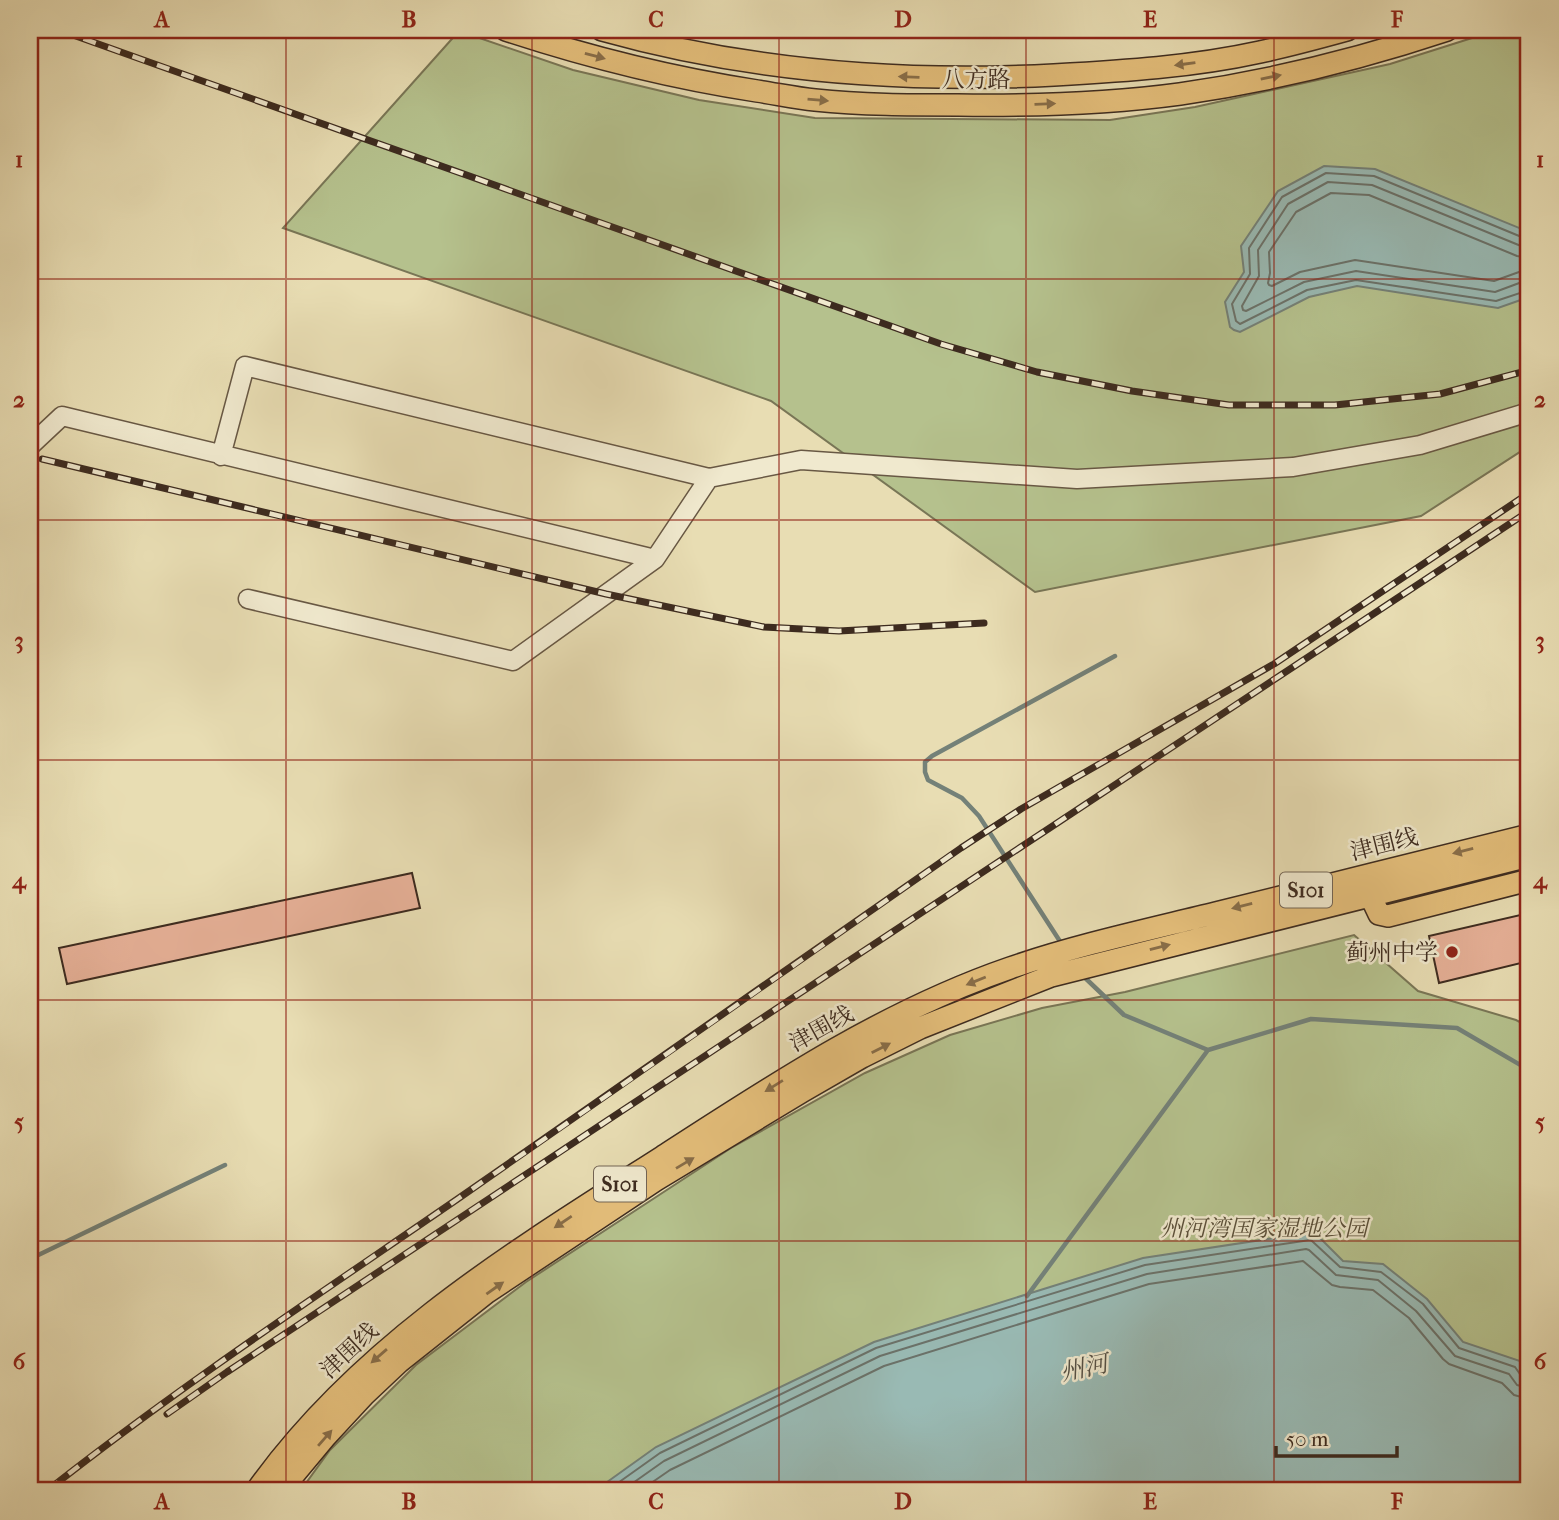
<svg xmlns="http://www.w3.org/2000/svg" width="1559" height="1520" viewBox="0 0 1559 1520" font-family="'IM FELL French Canon','Noto Serif SC',serif">
<style>
.green{fill:#b5c18d;stroke:#797656;stroke-width:2}
.water{fill:#99bab4;stroke:#748178;stroke-width:2}
.lines{fill:none;stroke-linecap:round;stroke-linejoin:round}
.shore{stroke:#6b726a;stroke-width:2}
.stream{stroke:#748178;stroke-width:4.5}
.building{fill:#e6b097;stroke:#3d2b1f;stroke-width:2}
.minor-casing{stroke:#685844;stroke-width:21}
.major-casing{stroke:#3d2b1f;stroke-width:24}
.minor{stroke:#f0e9ce;stroke-width:18}
.major{stroke:#e4be7a;stroke-width:21}
.rail-casing{stroke:#3d2b1f;stroke-width:7}
.rail{stroke:#f0e9ce;stroke-width:4.5;stroke-dasharray:13;stroke-linecap:butt}
.oneway{fill:#886d48}
.grid{fill:none;stroke:#8f2418;stroke-width:2;stroke-opacity:0.55}
.poi-dot{fill:#8f2418;stroke:#f0e9ce;stroke-width:2.5}
.labels{text-anchor:middle;stroke-width:5;stroke-linejoin:round;paint-order:stroke}
.shield{fill:#f0e9ce;stroke:#736454;stroke-width:2}
.shield-label{font-size:21px;font-weight:bold;fill:#3d2b1f}
.street-label{font-size:23px;fill:#3d2b1f;stroke:#f0e9ce}
.poi-label{font-size:23px;fill:#3d2b1f;stroke:#f0e9ce;text-anchor:end}
.park-label{font-size:23px;font-style:italic;fill:#5b503a;stroke:#f0e9ce}
.water-label{font-size:24px;font-style:italic;fill:#544f44;stroke:#f0e9ce}
.neatline{fill:none;stroke:#8f2418;stroke-width:2.5}
.grid-label{font-size:23px;text-anchor:middle;font-weight:bold;fill:#8f2418}
</style>
<rect width="100%" height="100%" fill="#e8ddb3"/>
<filter id="stains"><feTurbulence type="fractalNoise" baseFrequency=".00286" numOctaves="4"/><feColorMatrix values="0 0 0 0 .2 0 0 0 0 .09 0 0 0 0 .02 0 0 0 .5 -.17"/></filter>
<radialGradient id="worn" r=".72"><stop offset=".6" stop-color="#630" stop-opacity="0"/><stop offset="1" stop-color="#630" stop-opacity=".3"/></radialGradient>
<path class="green" d="M1491 30H1529V446L1421 516 1035 592 771 401 283 228 459 31 573 70 699 100 815 118 1110 120 1195 107 1390 64 1472 38Z
M1354 935 1418 991 1516 1020 1529 1027V1490H301L330 1450 416 1365 526 1282 731 1148 865 1073 950 1035 1042 1008 1125 992Z"/>
<path class="water" d="M1324 166 1375 169 1529 232V297L1498 308 1357 286 1309 297 1240 332 1234 330 1230 327 1225 302 1244 272 1241 246 1278 191Z
M1314 1232 1343 1261 1383 1264 1427 1299 1463 1342 1520 1361 1529 1377V1490H596L656 1447 874 1342 1143 1258Z"/>
<g class="lines">
<path class="shore" d="M1529 238H1524L1374 176 1326 173 1282 197 1249 248 1250 274 1232 304 1236 321 1240 324 1307 290 1356 280 1496 301 1529 290
M1529 247 1521 246 1372 185 1328 182 1288 204 1258 250 1259 276 1242 306 1243 310 1246 311 1304 282 1356 271 1495 292 1522 282H1529
M1529 258 1517 256 1369 195 1331 193 1296 212 1269 252 1270 273 1268 283 1269 285 1272 286 1300 272 1355 260 1494 281 1519 272 1529 271
M608 1490 660 1453 876 1348 1145 1265 1310 1240 1312 1241 1340 1267 1381 1272 1423 1304 1459 1348 1515 1367 1522 1377 1529 1379
M623 1490 664 1461 880 1356 1147 1274 1306 1249 1309 1250 1336 1275 1378 1280 1416 1311 1455 1356 1509 1374 1517 1385 1529 1388
M641 1490 670 1470 884 1366 1149 1284 1303 1261 1332 1285 1340 1287 1373 1290 1409 1318 1443 1359 1449 1364 1502 1383 1514 1395 1529 1399"/>
<path class="stream" d="M1063 946 979 816 962 798 928 780 925 772V762L932 756 1115 656
M1081 974 1124 1015 1208 1050
M30 1259 225 1165
M1027 1296 1208 1050 1311 1019 1457 1028 1529 1070"/>
</g>
<path class="building" d="M412 873 420 908 67 984 59 948Z
M1529 913V961L1439 983 1429 936Z"/>
<g class="lines">
<defs>
<path id="minor" d="M30 446 62 416 655 559
M221 456 245 366 709 478 801 460 1077 479 1293 467 1420 445 1529 412
M248 599 513 661 655 559 709 478"/>
<path id="major" d="M506 30C588 57 672 78 757 91 777 94 796 98 815 100 862 105 910 105 958 105 1032 106 1106 104 1180 94 1270 81 1360 59 1447 30
M602 30C748 71 902 83 1054 75 1123 71 1192 67 1260 52 1289 46 1318 38 1347 30
M1370 895 1379 914 1388 916 1529 880
M257 1490C360 1345 515 1251 662 1157 773 1085 885 1011 1010 968 1077 945 1147 930 1216 913 1320 887 1425 861 1529 835
M281 1490 326 1436 364 1395 399 1362 486 1293 656 1180 803 1091 862 1057 920 1028 1051 976 1529 856"/>
</defs>
<use href="#minor" class="minor-casing"/>
<use href="#major" class="major-casing"/>
<use href="#minor" class="minor"/>
<use href="#major" class="major"/>
<defs>
<path id="rail" d="M59 30 941 344 1037 372 1132 391 1229 405H1335L1440 394 1529 370
M42 459 606 594 764 627 839 631 984 623
M167 1414 227 1372 1529 511
M48 1490C180 1386 321 1293 459 1198 627 1082 794 965 961 848L1021 809 1274 664 1529 493"/>
</defs>
<use href="#rail" class="rail-casing"/>
<use href="#rail" class="rail"/>
</g>
<defs><path id="oneway-solid" d="M-6-.8H1V-3.2L6.5 0L1 3.2V.8H-6Z" transform="scale(1.75)"/></defs>
<g class="oneway">
<use href="#oneway-solid" transform="translate(595 56) rotate(15)"/>
<use href="#oneway-solid" transform="translate(1185 64) rotate(172)"/>
<use href="#oneway-solid" transform="translate(909 77) rotate(-178)"/>
<use href="#oneway-solid" transform="translate(1271 77) rotate(-12)"/>
<use href="#oneway-solid" transform="translate(818 100) rotate(5)"/>
<use href="#oneway-solid" transform="translate(1045 104) rotate(-2)"/>
<use href="#oneway-solid" transform="translate(1463 851) rotate(166)"/>
<use href="#oneway-solid" transform="translate(1242 906) rotate(166)"/>
<use href="#oneway-solid" transform="translate(1160 947) rotate(-14)"/>
<use href="#oneway-solid" transform="translate(976 981) rotate(158)"/>
<use href="#oneway-solid" transform="translate(881 1048) rotate(-27)"/>
<use href="#oneway-solid" transform="translate(774 1086) rotate(148)"/>
<use href="#oneway-solid" transform="translate(685 1163) rotate(-31)"/>
<use href="#oneway-solid" transform="translate(563 1222) rotate(146)"/>
<use href="#oneway-solid" transform="translate(495 1288) rotate(-35)"/>
<use href="#oneway-solid" transform="translate(379 1356) rotate(139)"/>
<use href="#oneway-solid" transform="translate(325 1438) rotate(-49)"/>
</g>
<path class="grid" d="M286 30V1490M532 30V1490M779 30V1490M1026 30V1490M1274 30V1490M30 279H1529M30 520H1529M30 760H1529M30 1000H1529M30 1241H1529"/>
<circle class="poi-dot" cx="1452" cy="952" r="7"/>
<g class="labels">
<g class="shield">
<rect x="1280" y="872.5" width="52" height="35" rx="5"/>
<rect x="594" y="1166.5" width="52" height="35" rx="5"/>
</g>
<g class="shield-label">
<text x="1306" y="897">S101</text>
<text x="620" y="1191">S101</text>
</g>
<g class="street-label">
<text x="976" y="87">八方路</text>
<text transform="translate(1384 844) rotate(-14)" y="8">津围线</text>
<text transform="translate(821 1028) rotate(-29)" y="8">津围线</text>
<text transform="translate(349 1350) rotate(-43)" y="8">津围线</text>
</g>
<g class="poi-label">
<text x="1438" y="960">蓟州中学</text>
</g>
<g class="park-label">
<text x="1264" y="1236">州河湾国家湿地公园</text>
</g>
<g class="water-label">
<text transform="translate(1084 1368) rotate(-12)" y="8">州河</text>
</g>
</g>
<rect width="1559" height="1520" fill="none" stroke="#e8ddb3" stroke-width="77"/>
<path d="M1276 1446v10h121v-10" fill="none" stroke="#3d2b1f" stroke-width="3.5"/>
<text x="1286" y="1446" font-size="21" fill="#3d2b1f" stroke="#f0e9ce" stroke-width="5" paint-order="stroke">50 m</text>
<rect x="38" y="38" width="1482" height="1444" class="neatline"/>
<g class="grid-label">
<text x="162" y="27">A</text>
<text x="409" y="27">B</text>
<text x="656" y="27">C</text>
<text x="903" y="27">D</text>
<text x="1150" y="27">E</text>
<text x="1397" y="27">F</text>
<text x="19" y="167">1</text>
<text x="1540" y="167">1</text>
<text x="19" y="407">2</text>
<text x="1540" y="407">2</text>
<text x="19" y="648">3</text>
<text x="1540" y="648">3</text>
<text x="19" y="888">4</text>
<text x="1540" y="888">4</text>
<text x="19" y="1129">5</text>
<text x="1540" y="1129">5</text>
<text x="19" y="1369">6</text>
<text x="1540" y="1369">6</text>
<text x="162" y="1509">A</text>
<text x="409" y="1509">B</text>
<text x="656" y="1509">C</text>
<text x="903" y="1509">D</text>
<text x="1150" y="1509">E</text>
<text x="1397" y="1509">F</text>
</g>
<rect width="100%" height="100%" filter="url(#stains)"/>
<rect width="100%" height="100%" fill="url(#worn)"/>
</svg>
